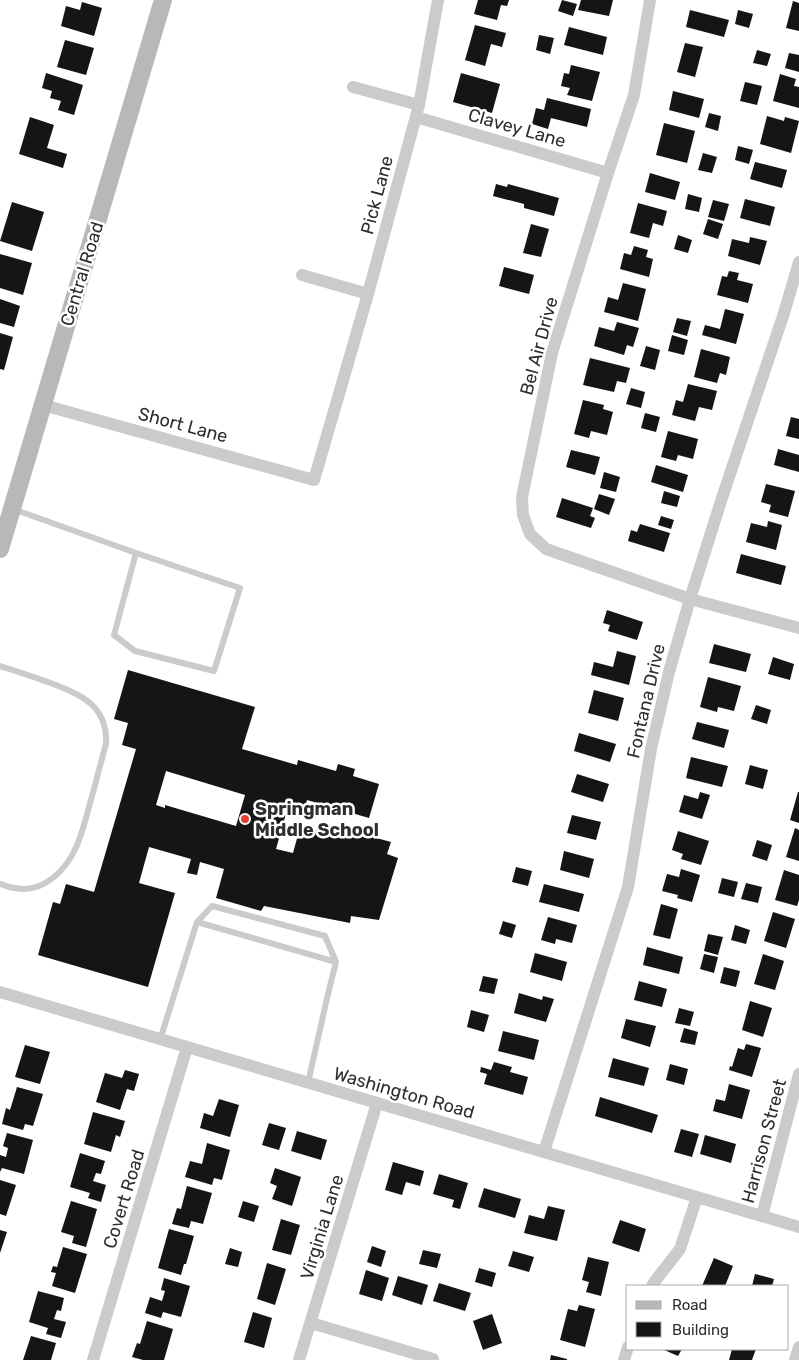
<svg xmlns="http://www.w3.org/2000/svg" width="799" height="1360" viewBox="0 0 799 1360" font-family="Rubik,sans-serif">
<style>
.building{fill:#151515;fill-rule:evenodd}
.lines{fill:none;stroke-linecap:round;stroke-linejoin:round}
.lane{stroke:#cbcbcb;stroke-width:6}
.street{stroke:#cbcbcb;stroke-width:12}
.secondary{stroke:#b8b8b8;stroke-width:18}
.poi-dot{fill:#e33f33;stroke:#fff;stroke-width:2}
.labels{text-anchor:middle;stroke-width:5;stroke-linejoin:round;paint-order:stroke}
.street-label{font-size:18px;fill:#2e2e2e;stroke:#fff}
.poi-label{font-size:18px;font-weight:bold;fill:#2e2e2e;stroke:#fff;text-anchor:start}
</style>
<rect width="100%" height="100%" fill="#fff"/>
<path class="building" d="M478 0H509L507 6 501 5 497 20 474 14Z
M562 0 577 4 573 16 558 11Z
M581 0H613L609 16 578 10Z
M793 1 799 3V31L786 28Z
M82 2 102 8 94 36 61 26 66 6 80 10Z
M690 10 729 20 724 37 686 27Z
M738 10 753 14 749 28 735 24Z
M475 25 506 33 502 47 491 44 485 66 465 60Z
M569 27 607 37 603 55 564 45Z
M539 35 554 38 550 54 536 50Z
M65 40 94 48 86 75 57 67Z
M685 43 703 47 695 77 677 72Z
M757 50 771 54 767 66 753 63Z
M789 53 799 55V72L785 68Z
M571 65 600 72 592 101 567 95 570 88 561 86 564 73 569 74Z
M46 73 83 85 74 115 58 110 61 101 50 98 52 91 42 88Z
M461 73 500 84 492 113 453 102Z
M780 74 796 79 794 86 799 87V108L773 101Z
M745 82 762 86 757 105 740 101Z
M673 91 704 99 699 118 669 110Z
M547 98 591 109 587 127 551 118 548 129 532 124 536 108 544 110Z
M709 113 721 116 718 131 705 127Z
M767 116 784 121 785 117 799 121 791 153 760 144Z
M30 117 54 125 47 148 67 154 63 168 19 154Z
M664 123 695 131 687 163 656 155Z
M738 146 753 150 749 164 735 160Z
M703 153 717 157 712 173 698 170Z
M755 162 787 170 782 188 750 179Z
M650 173 680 182 675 200 645 192Z
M496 184 507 187 508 184 559 198 554 216 524 208V204L493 196Z
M688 194 702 198 699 212 685 209Z
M745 199 775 207 770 226 740 218Z
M713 200 729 204 724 221 708 217Z
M12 202 44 212 32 251 0 241Z
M638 203 667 211 663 226 653 223 649 238 630 233Z
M708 219 723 224 718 239 703 234Z
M531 224 549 229 541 257 523 253Z
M678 235 692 240 688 253 674 249Z
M750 237 767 241 760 265 728 256 732 239 749 243Z
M634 246 648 250 646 257 653 259 649 277 620 269 624 253 631 255Z
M0 254 32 263 23 295 0 288Z
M504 267 534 275 529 294 499 286Z
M729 271 739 273 737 280 753 284 748 303 717 295 722 276 727 277Z
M623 283 646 289 638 321 604 312 608 297 618 300Z
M0 299 20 306 14 327 0 323Z
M725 309 744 314 736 344 702 335 705 325 720 329Z
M677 318 691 321 687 336 673 332Z
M617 322 639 328 633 347 627 345 624 355 594 346 599 327 614 331Z
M0 333 13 337 4 370 0 369Z
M672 335 688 340 684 355 668 351Z
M646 346 660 350 655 370 640 366Z
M701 349 730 357 726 375 720 373 717 383 694 377Z
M590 358 630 368 626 383 617 381 614 392 583 385Z
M688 384 717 391 712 410 699 407 695 421 672 415 676 400 683 402Z
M631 388 645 392 641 408 626 404Z
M583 400 604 405 603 409 613 412 607 435 591 431 589 438 574 434Z
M645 413 660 417 656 432 641 428Z
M791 417 799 419V439L786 436Z
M668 431 698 439 693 459 678 455 676 461 661 457Z
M778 449 799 455V472L774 465Z
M571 450 600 457 595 475 566 467Z
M656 465 688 475 683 492 651 482Z
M604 472 620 477 616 492 600 488Z
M766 484 795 491 788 517 769 512 771 505 761 502Z
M664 491 680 496 677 507 661 503Z
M599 494 615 499 609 515 594 509Z
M562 498 593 508 590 516 595 518 591 528 556 517Z
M661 516 674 520 671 529 658 525Z
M768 521 782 525 776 550 746 542 751 523 767 527Z
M640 524 670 533 664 552 628 541 631 530 637 532Z
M741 554 786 566 781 585 736 573Z
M607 610 643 622 637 640 608 631 610 625 603 623Z
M714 644 751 654 746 672 709 663Z
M617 651 636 656 629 685 591 675 594 662 613 667Z
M773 657 794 664 790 680 768 674Z
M128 670 255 707 242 749 297 765 298 760 336 771 338 764 355 769 353 776 379 784 369 818 307 800 305 807 289 803 276 849 293 853 299 831 315 835 316 830 321 831 322 823 391 842 387 854 398 858 379 920 351 916 350 923 264 906 261 911 216 898 224 869 200 862 197 875 187 873 191 859 149 847 139 883 175 893 148 987 38 955 53 902 60 904 66 884 94 892 136 749 122 745 128 723 114 719ZM166 771 245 795 236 826 165 805V808L156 805Z
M708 677 741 686 734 711 718 707 717 712 700 707Z
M594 690 624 698 618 721 588 713Z
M756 705 771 710 767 724 751 719Z
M697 722 729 730 724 748 692 739Z
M579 733 616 744 610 762 574 751Z
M691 757 728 766 722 787 686 778Z
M750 765 768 770 763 789 745 784Z
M577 774 609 784 603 802 571 792Z
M700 792 710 795 702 819 679 812 684 795 698 799Z
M798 792H799V823L790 820Z
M572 815 601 822 596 840 567 833Z
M795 828 799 830V861L786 857Z
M678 831 709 841 701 865 681 859 683 854 672 850Z
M757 840 772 845 767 861 752 856Z
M564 851 594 859 589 878 560 870Z
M516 867 532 871 528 886 512 882Z
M681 869 700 875 692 902 677 898 678 895 662 891 667 874 679 877Z
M784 870 799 875V900L797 906 775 900Z
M722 878 738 882 734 897 718 893Z
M746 883 762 887 758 903 741 899Z
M544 884 584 894 579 912 539 902Z
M661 904 678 909 670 939 653 935Z
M773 912 795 919 786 948 764 941Z
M548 917 577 925 572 943 556 939 555 944 541 940Z
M503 921 516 925 512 938 499 934Z
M735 925 750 930 746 944 731 940Z
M708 934 723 937 718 955 704 951Z
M647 947 683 957 679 974 643 965Z
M535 953 567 962 562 981 530 972Z
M704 954 718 957 714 973 700 969Z
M763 954 784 961 775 990 754 984Z
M724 967 740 971 736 987 720 983Z
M483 976 498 979 494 994 479 991Z
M639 981 667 989 662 1007 634 1000Z
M519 993 542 1000 543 996 554 999 546 1022 514 1013Z
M750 1001 772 1008 763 1037 742 1030Z
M679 1008 694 1012 690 1026 675 1023Z
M471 1010 489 1015 484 1032 467 1027Z
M626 1019 656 1026 650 1047 621 1038Z
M684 1028 698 1032 695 1045 680 1042Z
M503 1031 539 1040 534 1060 498 1051Z
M746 1044 761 1048 752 1077 729 1070 730 1066 732 1067 738 1048 744 1050Z
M25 1045 50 1052 40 1084 15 1077Z
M613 1058 649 1068 644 1086 608 1077Z
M494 1062 512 1067 510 1072 528 1077 523 1095 484 1084 487 1074 480 1072 481 1067 491 1070Z
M670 1064 688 1069 684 1085 666 1080Z
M125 1070 139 1074 134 1091 127 1089 120 1110 96 1102 105 1073 122 1078Z
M729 1084 750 1090 742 1119 713 1111 716 1099 725 1101Z
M17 1087 43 1094 33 1126 25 1124 23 1130 2 1124 6 1108 10 1110Z
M600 1097 658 1115 652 1133 595 1116Z
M219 1099 239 1105 230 1137 200 1128 204 1113 213 1116Z
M93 1112 125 1121 120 1137 116 1135 111 1152 84 1144Z
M269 1123 286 1128 279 1150 262 1145Z
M681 1129 699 1134 692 1157 674 1152Z
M297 1131 327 1140 321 1160 291 1151Z
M7 1133 33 1140 24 1174 2 1168 0 1172V1155L6 1157 8 1148 3 1146Z
M705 1135 736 1144 731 1163 700 1154Z
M207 1143 230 1150 222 1180 214 1178 212 1185 185 1177 190 1161 202 1164Z
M80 1153 105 1161 101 1174 96 1173 93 1181 106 1185 101 1202 88 1198 90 1193 70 1187Z
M393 1162 424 1171 420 1186 406 1182 402 1195 385 1190Z
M275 1168 301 1177 292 1206 272 1199 277 1186 270 1183Z
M439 1174 468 1183 460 1209 452 1207 454 1200 433 1194Z
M0 1180 16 1185 6 1216 0 1214Z
M187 1186 212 1193 203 1224 191 1221 189 1228 172 1224 177 1208 181 1209Z
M484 1188 521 1199 515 1218 478 1207Z
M71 1201 97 1209 86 1247 72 1243 74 1236 61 1232Z
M243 1201 259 1206 254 1222 238 1217Z
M548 1206 565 1210 557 1241 524 1233 529 1215 544 1219Z
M281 1219 300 1225 291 1255 272 1250Z
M620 1220 646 1229 639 1252 612 1243Z
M169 1229 194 1236 186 1264H184L181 1275 158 1268Z
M0 1230 7 1232 0 1253Z
M372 1246 386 1251 381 1267 367 1262Z
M63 1247 87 1254 75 1293 52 1286 56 1273 51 1272 53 1266 57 1267Z
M230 1248 242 1252 238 1267 225 1264Z
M423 1250 441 1254 437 1268 419 1264Z
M513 1251 534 1257 529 1272 508 1266Z
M588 1257 609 1262 601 1296 586 1292 589 1282 582 1280Z
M714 1258 733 1266 725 1286H702Z
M267 1263 286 1269 275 1305 257 1299Z
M479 1268 496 1273 492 1287 475 1282Z
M366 1270 389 1278 382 1301 359 1294Z
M755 1274 774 1279 772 1286H752Z
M398 1276 428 1285 422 1305 392 1295Z
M164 1278 190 1286 181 1317 163 1312 161 1318 145 1313 150 1297 162 1301 165 1291 161 1290Z
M439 1283 471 1293 465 1311 433 1301Z
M38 1291 64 1298 61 1311 57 1310 54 1319 66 1322 61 1338 46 1334 48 1328 29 1322Z
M579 1305 595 1309 585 1347 560 1340 568 1309 577 1311Z
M253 1312 272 1318 264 1348 244 1342Z
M492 1314 502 1343 483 1350 473 1321Z
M147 1321 173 1329 164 1360H143L132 1357 137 1343 140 1344Z
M31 1336 56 1343 51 1360H23Z
M662 1349H682L678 1356Z
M732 1349H756L752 1360H729Z
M551 1355 567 1359V1360H550Z"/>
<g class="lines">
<path class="lane" d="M13 509 136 553 240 588 214 671 135 651 114 635 136 553
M0 666C16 671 32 676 48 682 79 694 108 704 106 744 100 765 95 786 89 807 82 833 76 859 54 877 43 886 29 891 15 888 10 888 5 885 0 884
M197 922 336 962
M160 1040 197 922 212 906 325 936 336 962 327 998 308 1083"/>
<path class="street" d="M650 0 634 95 608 173 552 353 522 497 523 515 530 534 546 549 690 599 799 628
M353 87 419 105
M416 117 608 173
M302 275 368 294
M43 405 314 480 368 294 419 105 438 0
M0 992 799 1227
M544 1152 628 887 651 749 669 672 690 599 722 498 784 313 799 262
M762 1216 799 1074
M652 1286 655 1281 680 1249 697 1197
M311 1323 433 1359
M93 1360 187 1047
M299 1360 377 1103
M624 1360 628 1347
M795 1360 799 1347"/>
<path class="secondary" d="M0 549 163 0"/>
</g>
<circle class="poi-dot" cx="245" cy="819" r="5"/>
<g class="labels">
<g class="street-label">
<text transform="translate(517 128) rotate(16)" y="6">Clavey Lane</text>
<text transform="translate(377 195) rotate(-75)" y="6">Pick Lane</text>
<text transform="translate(82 274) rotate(-73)" y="6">Central Road</text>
<text transform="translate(539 346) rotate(-75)" y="6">Bel Air Drive</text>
<text transform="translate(183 425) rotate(15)" y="6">Short Lane</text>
<text transform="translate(646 701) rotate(-77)" y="6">Fontana Drive</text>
<text transform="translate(404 1093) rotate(16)" y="6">Washington Road</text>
<text transform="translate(764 1141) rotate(-75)" y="6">Harrison Street</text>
<text transform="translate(124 1199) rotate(-73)" y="6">Covert Road</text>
<text transform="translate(322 1227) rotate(-73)" y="6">Virginia Lane</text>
</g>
<g class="poi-label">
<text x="255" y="815">Springman<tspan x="255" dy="21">Middle School</tspan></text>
</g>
</g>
<rect x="626" y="1285" width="162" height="65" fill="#ffffff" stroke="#ababab"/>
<rect x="636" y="1301" width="25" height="8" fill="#b8b8b8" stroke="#ababab"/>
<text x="672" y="1310" font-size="15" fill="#2e2e2e">Road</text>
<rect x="636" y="1322" width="25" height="15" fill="#151515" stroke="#ababab"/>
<text x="672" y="1335" font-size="15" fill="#2e2e2e">Building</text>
</svg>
